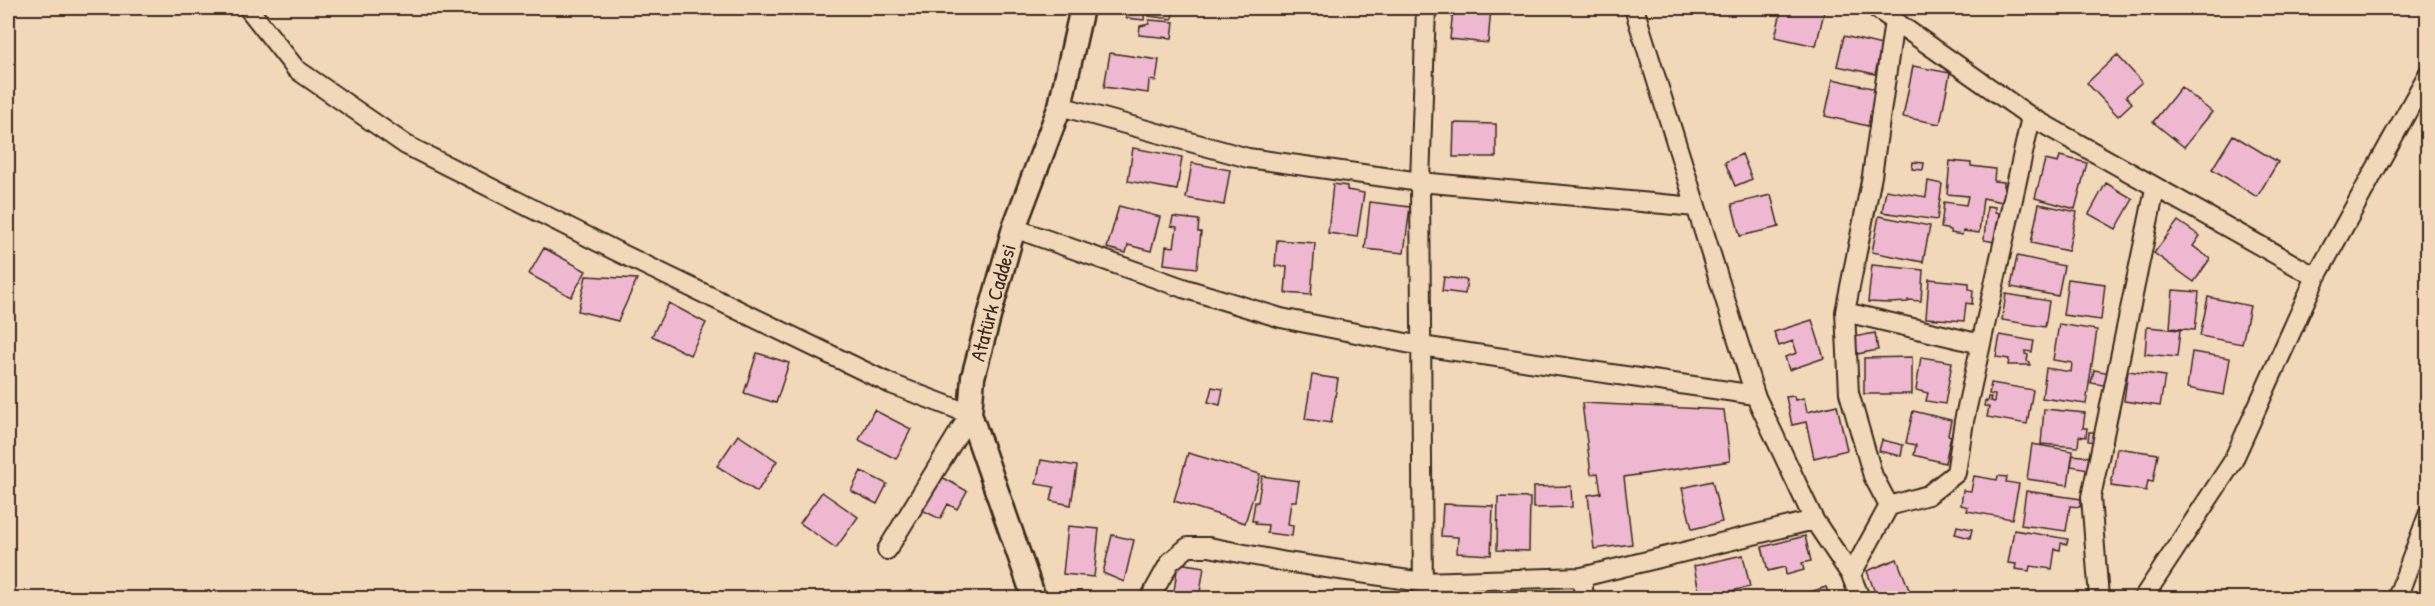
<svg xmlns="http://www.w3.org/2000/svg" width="2435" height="606" viewBox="0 0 2435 606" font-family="'Patrick Hand',sans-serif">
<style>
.building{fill:#efb8d1;stroke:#3b2a1e;stroke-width:1.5}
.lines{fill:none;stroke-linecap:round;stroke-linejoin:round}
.minor-casing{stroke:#3b2a1e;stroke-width:22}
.tertiary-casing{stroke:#3b2a1e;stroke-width:27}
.minor{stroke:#f0d8b8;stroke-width:18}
.tertiary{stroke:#f0d8b8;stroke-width:22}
.labels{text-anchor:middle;stroke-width:4.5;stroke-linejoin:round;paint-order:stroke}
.street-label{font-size:21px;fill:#3b2a1e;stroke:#f0d8b8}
</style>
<rect width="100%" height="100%" fill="#f0d8b8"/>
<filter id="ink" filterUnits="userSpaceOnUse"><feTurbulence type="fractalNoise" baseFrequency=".0167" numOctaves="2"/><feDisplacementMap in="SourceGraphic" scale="12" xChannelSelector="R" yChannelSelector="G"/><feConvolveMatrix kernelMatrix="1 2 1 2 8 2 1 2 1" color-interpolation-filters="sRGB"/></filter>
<g filter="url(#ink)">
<path class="building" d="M1127 8H1145L1144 20 1126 18Z
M1150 8H1174L1172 19 1149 16Z
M1461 8H1491L1488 43 1450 39 1453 10 1461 11Z
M1782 8H1825L1816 46 1775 37Z
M1149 20 1174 22 1172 38 1139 35 1140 26 1149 24Z
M1844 36 1882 45 1875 74 1837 66Z
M1110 53 1159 60 1156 81 1149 80 1148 93 1104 87Z
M2117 55 2142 82 2126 96 2132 103 2118 116 2087 83Z
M1913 66 1950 73 1940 124 1903 117Z
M1833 79 1876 89 1868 126 1825 116Z
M2181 87 2212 112 2184 147 2153 122Z
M1454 123 1496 124V157H1453Z
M2233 135 2278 162 2257 197 2212 169Z
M1133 148 1182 157 1177 190 1128 181Z
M1742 154 1752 179 1735 186 1725 162Z
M2060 156 2087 163 2075 209 2035 198 2045 160 2058 163Z
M1950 161 1971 163V166L1995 169 1994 181 2004 182V192H2008L2007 199 2003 198 2002 202 1983 198 1979 233 1963 231 1962 235 1951 233V230L1941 228 1944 202 1966 205 1968 196 1947 194Z
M1913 162 1924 163 1923 170 1912 169Z
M1192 163 1230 170 1224 205 1186 198Z
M1928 181 1942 184 1937 220 1882 212 1886 190 1926 197Z
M2106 183 2133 199 2116 229 2089 214Z
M1333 184 1347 186V190L1364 193 1357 237 1328 233Z
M1771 195 1779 227 1740 236 1732 204Z
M1370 202 1410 207 1404 253 1365 249Z
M2039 204 2077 212 2068 251 2031 243Z
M1119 206 1160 217 1151 251 1128 245 1126 253 1107 248Z
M1987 206 1995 207V212L1999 213 1995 242 1984 240Z
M1879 216 1930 226 1923 262 1872 252Z
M1173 217 1199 220 1198 232H1201L1197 268 1164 264 1166 246 1174 247 1177 227 1171 226Z
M2178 221 2200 236 2193 246 2210 259 2194 282 2154 253Z
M1277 240 1315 243 1311 295 1285 293 1287 267 1275 266Z
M544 248 586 271 571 297 529 274Z
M2017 256 2064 266 2058 296 2011 287Z
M1872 265 1923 270 1921 301 1908 300V302L1889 303 1868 302Z
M586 276 637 279 618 321 578 311Z
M1444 277 1467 280 1465 294 1442 291Z
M1929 279 1969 283V289L1973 290 1972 304 1966 303 1964 321 1926 318Z
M2068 279 2105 284 2101 320 2063 315Z
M2173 290 2199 292 2195 330 2170 328Z
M2006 294 2049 301 2045 327 2002 320Z
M2208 297 2250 306 2242 344 2200 336Z
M669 303 706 323 690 355 652 336Z
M1812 320 1824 358 1789 370 1785 357 1797 353 1793 341 1779 346 1774 332Z
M2059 324 2097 330 2086 404 2042 398 2046 368 2071 372 2072 363 2053 360Z
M2147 327 2180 330 2177 357 2145 354Z
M1875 333 1878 350 1857 354 1854 337Z
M2000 335 2034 341 2032 352 2025 351V354L2028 355 2027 361 2030 362V365H2008L2009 359 1996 357Z
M2192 352 2230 358 2224 395 2187 388Z
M757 353 789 363 776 403 744 393Z
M1912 357V394H1864V358Z
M1921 357 1952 362 1945 404 1926 401 1928 393 1916 390Z
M2094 370 2111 373 2109 386 2091 383Z
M2128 371 2165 376 2160 406 2124 401Z
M1312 375 1338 379 1331 423 1305 419Z
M1991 383 2033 390 2027 424 1987 417 1989 407 1984 406 1985 401 1987 402 1988 397H1991L1990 401 1994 402 1995 395 1989 394Z
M1212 387 1223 389 1220 405 1208 402Z
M1794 396 1795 400 1804 398 1807 412 1837 405 1847 450 1814 458 1806 422 1792 425 1786 397Z
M1582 403 1724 410 1730 461 1624 477 1632 544 1594 549 1588 495 1601 493 1598 473 1591 474Z
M2044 409 2085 413 2083 428H2087L2086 437 2079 436 2078 447 2041 444Z
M874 410 911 429 896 459 859 440Z
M1913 411 1951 420 1948 435 1951 436 1945 463 1914 455 1916 445 1906 443Z
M2089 432H2095L2094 442 2088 441Z
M738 435 777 461 757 492 717 466Z
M1882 440 1903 445 1901 456 1879 451Z
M2032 444 2073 451 2068 485 2027 479Z
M2117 448 2158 454 2153 482 2148 481 2146 491 2111 486Z
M1188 453 1260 474 1245 523 1174 501Z
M2073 455 2090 457 2088 469 2071 466Z
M1041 460 1077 466 1071 505 1051 501 1054 487 1036 484Z
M861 471 887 484 877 504 851 491Z
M940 476 967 491 957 509 948 504 940 519 922 510Z
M1262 476 1299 481 1296 501H1291L1288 525 1293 526 1292 536 1267 533 1268 525 1255 524 1256 521H1252L1255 502H1258Z
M1974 476 1997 480 1998 476 2007 477 2006 482 2019 484 2012 519 1967 511 1968 507 1961 505 1963 490 1971 491Z
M1712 481 1722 522 1692 529 1682 488Z
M1571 486 1572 507 1533 508V487Z
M2026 491 2081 499 2080 507 2070 506 2066 531 2021 525Z
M822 492 858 517 836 548 800 523Z
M1498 497 1530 498 1529 551 1497 550Z
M1443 504 1493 506 1491 555 1457 553 1458 537 1441 536Z
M1068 526 1099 529 1094 577 1063 574Z
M1957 526 1972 529 1970 538 1955 534Z
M2014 530 2068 539 2067 544 2061 543 2060 550 2055 549 2052 569 2030 566 2029 571 2015 569 2016 564 2008 563Z
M1112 535 1134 540 1124 582 1103 573Z
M1805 536 1811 561 1802 563 1804 570 1786 575 1785 567 1768 571 1762 547Z
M1743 555 1750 587 1700 597 1694 566Z
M1897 559 1912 597 1877 598 1867 571Z
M2426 562H2428V581L2423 580Z
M1178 563 1204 567 1199 598H1173Z
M1826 587 1830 598H1791Z
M2422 589H2428V596L2421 595Z"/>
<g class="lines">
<defs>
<path id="minor" d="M248 8 296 69 406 145 616 251 891 384 970 414 887 550
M1634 8 1755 395 1814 520 1851 575 1860 598
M1876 8 2031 117 2316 277
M1060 106 1248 158 1420 182 1696 207
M1014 228 1183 288 1281 318 1421 346 1755 395
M1845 312 1981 344
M1889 506 1873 476 1849 393 1845 312 1872 176 1894 21
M1851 575 1889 506 1928 495 1956 473 1964 421 2031 117
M1582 577 1584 598
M1150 598 1170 562 1188 547H1209L1286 562 1422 582 1582 577 1814 520
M1423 598 1420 182 1426 8
M2099 598 2091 497 2155 189
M2143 598 2232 463 2316 277 2428 74
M2397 598 2428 515"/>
<g id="tertiary">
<path id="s1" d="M1034 598 970 414 973 377 990 313 1014 228 1060 106 1082 8"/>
</g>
</defs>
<use href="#minor" class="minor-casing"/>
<use href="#tertiary" class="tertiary-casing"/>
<use href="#minor" class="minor"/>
<use href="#tertiary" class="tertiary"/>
</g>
</g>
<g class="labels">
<g class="street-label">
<text dy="7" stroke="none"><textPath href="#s1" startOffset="309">Atatürk Caddesi</textPath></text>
</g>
</g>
<rect width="2435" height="606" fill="none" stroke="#f0d8b8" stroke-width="30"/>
<rect x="15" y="15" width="2405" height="576" fill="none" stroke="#3b2a1e" stroke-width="2" filter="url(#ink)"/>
</svg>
